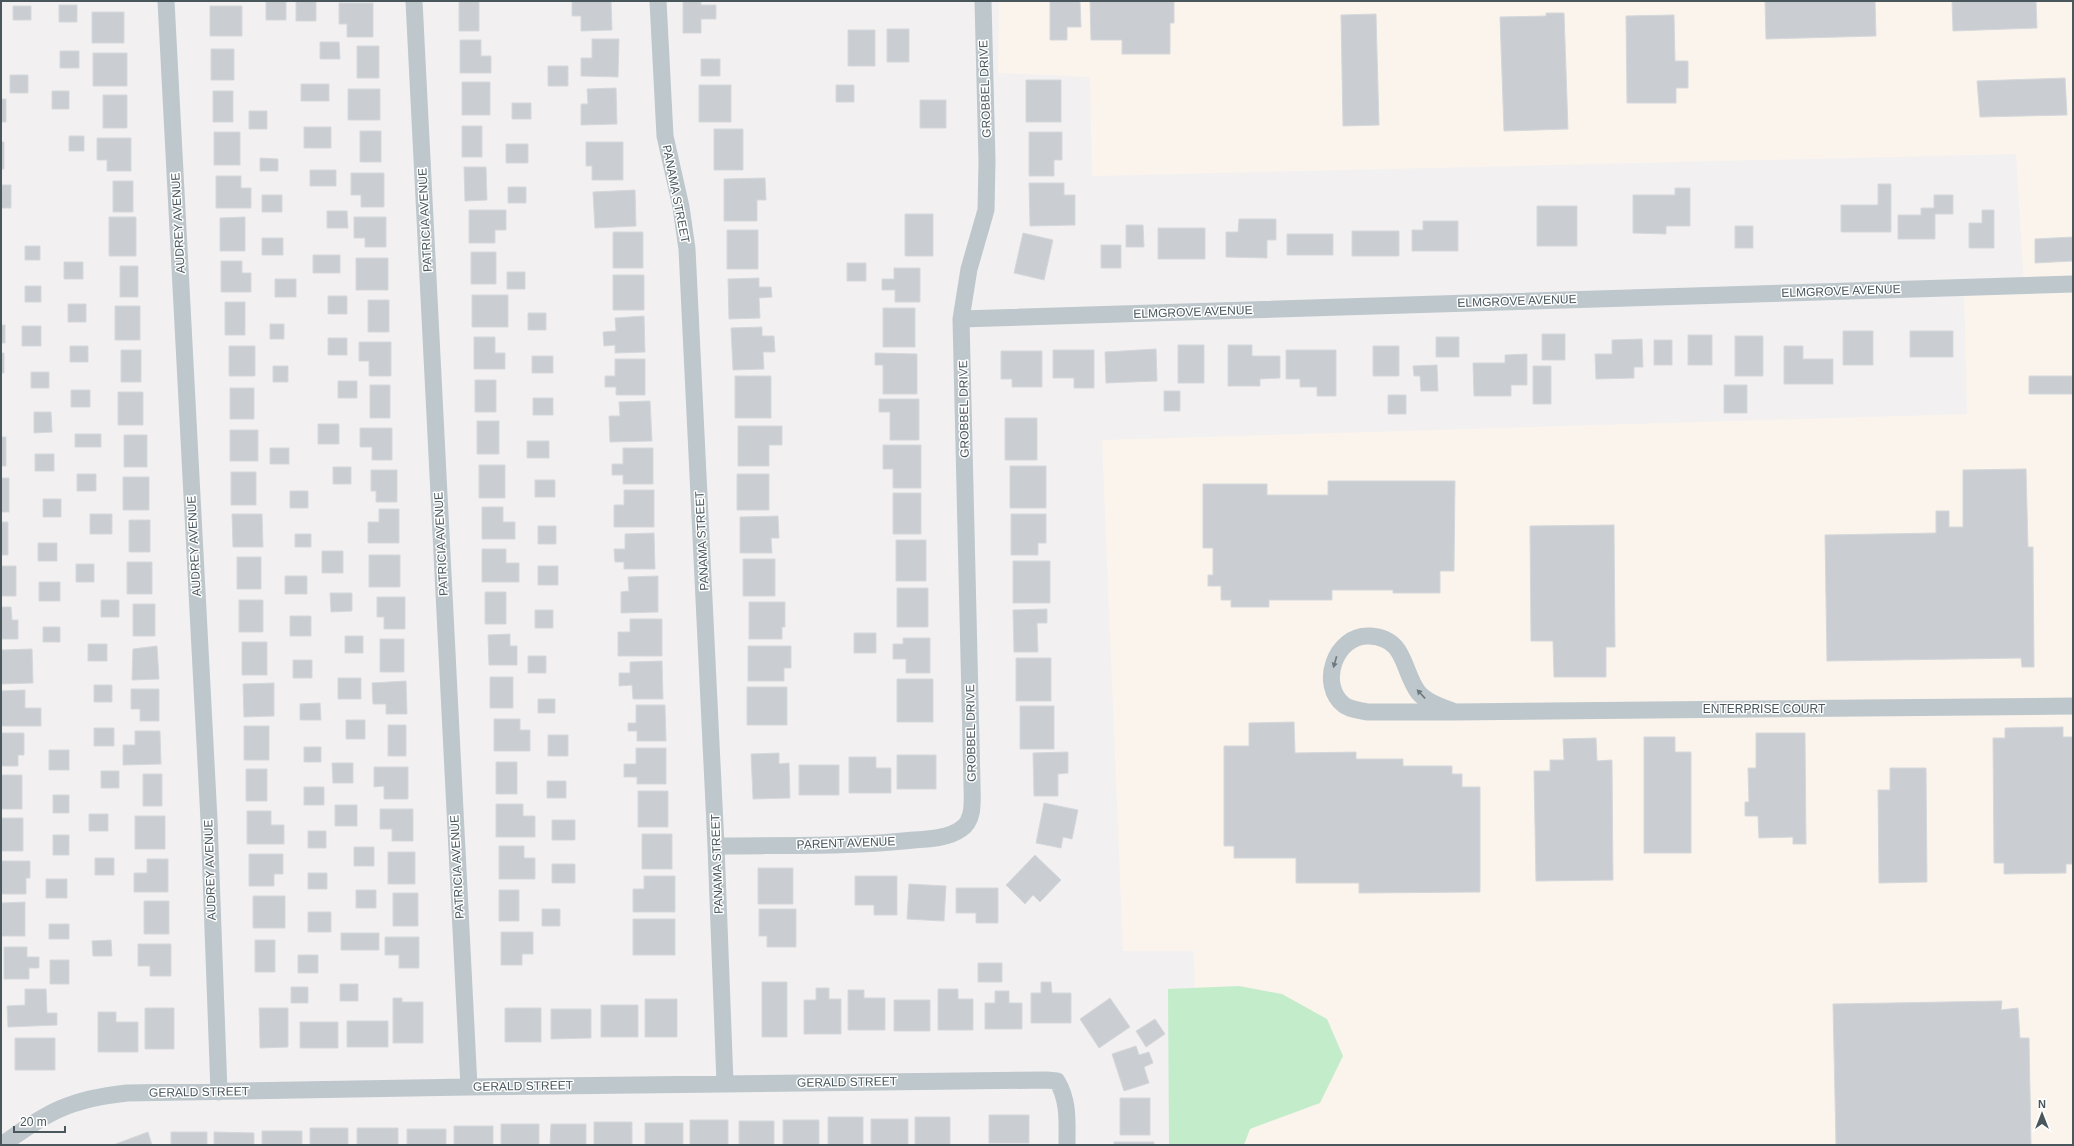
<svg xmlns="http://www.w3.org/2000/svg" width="2074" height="1146" viewBox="0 0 2074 1146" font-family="Arial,sans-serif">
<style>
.commercial{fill:#fbf4ec}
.green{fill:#c3eccb}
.building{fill:#caced2;stroke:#d5d8db}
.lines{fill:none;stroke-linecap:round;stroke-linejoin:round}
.street{stroke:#bdc7cc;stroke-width:17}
.oneway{fill:#6c797e}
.labels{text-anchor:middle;stroke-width:3;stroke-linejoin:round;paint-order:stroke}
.street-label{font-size:12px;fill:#49575c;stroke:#fff}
</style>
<rect width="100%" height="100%" fill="#f2f0f1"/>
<path class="commercial" d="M999 1H2073V1145H1196L1194 951H1123L1102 440 1967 414 1964 288 2024 287 2016 154 1092 176 1090 77 998 73Z"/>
<path class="green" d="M1239 986 1282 994 1327 1019 1343 1056 1320 1103 1250 1129 1244 1145H1169L1168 989Z"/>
<path class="building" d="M266 1H286V20H266Z
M296 1H316V21H296Z
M459 1H479V31H459Z
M572 1H611L612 30 581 31V16H572Z
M683 1H701V5H716V19H701V33H683Z
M1050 1H1080L1081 27H1067V40H1050Z
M1090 1H1174V23H1170V54H1122V40H1091Z
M1765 1H1875L1876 36 1766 39Z
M1952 1H2036L2037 28 1953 31Z
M339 3H373V37H347V24H339Z
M59 5H77V22H59Z
M13 6H31V20H13Z
M210 6H242V36H210Z
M92 12H124V43H92Z
M1546 13H1564L1568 129 1504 131 1500 17 1546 16Z
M1376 14 1379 125 1343 126 1341 15Z
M1674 15 1675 61H1688V88H1676V103H1627L1626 16Z
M887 29H909V62H887Z
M848 30H875V66H848Z
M592 39H619L618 77 581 76V58H592Z
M460 40H481V56H491V73H460Z
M320 42H339L340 59H320Z
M357 46H379V78H357Z
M211 49H234V80H211Z
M60 51H79V68H60Z
M93 53H127V86H93Z
M701 59H720V76H701Z
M548 66H568V86H548Z
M10 75H28V93H10Z
M2065 78 2067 115 1980 117 1977 81Z
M1026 80H1061V122H1026Z
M462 82H490V115H462Z
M301 84H329V101H301Z
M699 85H731V122H699Z
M836 85H854V102H836Z
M616 88 617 124 581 125V104H588L587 89Z
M348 89H380V120H348Z
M52 91H69V109H52Z
M213 91H233V122H213Z
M103 95H127V128H103Z
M1 99H6V122H1Z
M920 100H946V128H920Z
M512 103H531V119H512Z
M249 111H267V129H249Z
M462 126H482V157H462Z
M304 127H331V148H304Z
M714 129H743V170H714Z
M360 131H381V162H360Z
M214 132H240V165H214Z
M1029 132H1062V160H1054V176H1029Z
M69 136H84V151H69Z
M97 138H131V171H107V160H97Z
M1 142H4V169H1Z
M586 142H623V180H592V166H586Z
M506 144H528V163H506Z
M260 158 278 159V171H260Z
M464 167H486L487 200 465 201Z
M310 170H336V186H310Z
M351 173H384V207H361V195H351Z
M216 176H241V188H251V208H216Z
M765 178 766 200H757V221H724V179Z
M113 181H133V212H113Z
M1029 183H1064V195H1075V225L1030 226Z
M1878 184H1891V232H1841V205H1878Z
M1 185H11V208H1Z
M508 187H526V203H508Z
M1675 188H1690V226H1666V234L1633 233V195H1675Z
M635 190 636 226 595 228 593 192Z
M262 195H282V212H262Z
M1934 195H1953V214H1935V239H1898V215H1921V208H1934Z
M1537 206H1577V246H1537Z
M469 210H506V230H495V243H469Z
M1982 210H1994V248H1969V223H1982Z
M327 211H347L348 228H327Z
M905 214H933V256H905Z
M109 217H136V256H109Z
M245 217V251H220V218Z
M354 217H386V247H365V238H354Z
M1239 219H1276V240H1267V258L1226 257V232H1238Z
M1423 221H1458V251H1412V230H1423Z
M1126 225H1143L1144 247H1126Z
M1735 226H1753V248H1735Z
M1158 228H1205V259H1158Z
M727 230H758V269H727Z
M1352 231H1399V256H1352Z
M613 232H643V268H613Z
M1023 233 1053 240 1044 280 1014 273Z
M1287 234H1333V255H1287Z
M2073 237V261L2035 263V239Z
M262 238H283V255H262Z
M1101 245H1121V268H1101Z
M25 246H40V260H25Z
M471 252H496V284H471Z
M313 255H340V273H313Z
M356 258H388V290H356Z
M221 261H242V273H251V292H221Z
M64 262H83V279H64Z
M847 263H866V281H847Z
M120 266H138V297H120Z
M894 268H920V302H895V290H882V279H894Z
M507 272H525V289H507Z
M613 275H644V310H613Z
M759 278V287H771L772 297 759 298 760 318 729 319 728 279Z
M275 279H296V297H275Z
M25 286H41V302H25Z
M472 295H508V327H472Z
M328 296H347V314H328Z
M368 300H389V332H368Z
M225 302H245V335H225Z
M68 304H86V322H68Z
M115 306H140V340H115Z
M883 308H915V347H883Z
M528 313H546V330H528Z
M644 316 645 352 615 353V345L604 346 603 332 616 331 615 318Z
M270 324H284V339H270Z
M1 325H5V343H1Z
M22 326H41V346H22Z
M762 327V336H774L775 352H763L764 369 733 370 731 328Z
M1843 331H1873V365H1843Z
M1910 331H1953V357H1910Z
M1542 334H1565V360H1542Z
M1688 335H1712V365H1688Z
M1735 336H1763V376H1735Z
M474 337H495V353H505V369H474Z
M1436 337H1459V357H1436Z
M328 338H347V355H328Z
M1642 339 1643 367H1634V378L1596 379 1595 354H1612V340Z
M1654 340H1672V365H1654Z
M359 342H391V376H369V361H359Z
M1178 345H1204V383H1178Z
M1228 345H1252V356H1280V378L1260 379V386H1228Z
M70 346H88V362H70Z
M229 346H255V376H229Z
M1373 346H1399V376H1373Z
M1784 346H1803V359H1833V384H1784Z
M1156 349 1157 381 1106 383 1105 352Z
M121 350H141V382H121Z
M1053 350H1094V388H1074V378H1053Z
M1286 350H1336V396H1317V387H1300V379H1286Z
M1001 351H1042V387H1012V379H1001Z
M1 353H4V373H1Z
M875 353 917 354V394H883V365H875Z
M1527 354V385H1511V396H1474L1473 363H1505V355Z
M532 356H553V373H532Z
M615 359H645V395H616V387H605V376H615Z
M1437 365 1438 391H1421L1420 376H1414L1413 366Z
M273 366H288V382H273Z
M1533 366H1551V404H1533Z
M31 372H49V388H31Z
M735 376H771V418H735Z
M2029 376H2072V394H2029Z
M475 380H496V412H475Z
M338 381H357V398H338Z
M370 385H390V418H370Z
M1724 385H1747V413H1724Z
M230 388H254V419H230Z
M71 390H90V407H71Z
M1164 391H1180V411H1164Z
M118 392H143V425H118Z
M1388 395H1406V414H1388Z
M533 398H553V415H533Z
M879 399H919V440H890V412H879Z
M650 401 652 441 610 442 609 416H620L619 402Z
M34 412H51L52 432 34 433Z
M1005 418H1037V460H1005Z
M477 421H499V454H477Z
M318 424H339V444H318Z
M738 426H782V445H769V466H738Z
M360 428H392V460H372V447H360Z
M230 430H258V461H230Z
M75 434H101V447H75Z
M124 435H147V467H124Z
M1 437H6V466H1Z
M527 441H549V458H527Z
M883 445H921V488H893V469H883Z
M270 448H289V464H270Z
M623 448H653V484H623V475H612V464H623Z
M35 454H54V471H35Z
M479 465H505V498H479Z
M1010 466H1046V508H1010Z
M333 467H351V484H333Z
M2026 469 2028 547H2033L2034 667H2022L2021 658 1827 661 1825 535 1936 533V511H1949V527H1963V470Z
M371 470H397V502H376V491H371Z
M231 472H256V505H231Z
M77 474H96V491H77Z
M737 474H769V510H737Z
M123 477H149V510H123Z
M1 478H9V512H1Z
M535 480H555V497H535Z
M1328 481H1455L1454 571H1440V593H1393V590H1332V600H1269V607H1231V600H1221V586H1208V575H1213V548H1203V484H1267V495H1328Z
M624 490H654V527H614V505H624Z
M290 491H308V508H290Z
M893 493H921V534H893Z
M43 499H61V517H43Z
M482 507H503V522H515V539H482Z
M379 509H399V543H368V522H379Z
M90 514H112V534H90Z
M232 514H262L263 547H233Z
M1011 514H1046V543H1038V555H1011Z
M778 516 779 538H771L772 553H740V517Z
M129 520H150V552H129Z
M1 522H8V555H1Z
M1614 525 1615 647H1606V677H1554L1553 641H1531L1530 526Z
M538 526H556V544H538Z
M654 533 655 569H624V562H615L614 549H625V534Z
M295 534H311V547H295Z
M896 540H926V581H896Z
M38 543H57V561H38Z
M482 549H506V563H519V582H482Z
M322 551H343V573H322Z
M369 555H400V587H369Z
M237 557H261V589H237Z
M743 559H775V596H743Z
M1013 561H1050V603H1013Z
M127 562H152V594H127Z
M76 564H94V582H76Z
M1 566H16V596H1Z
M538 566H558V585H538Z
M285 576H307V594H285Z
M658 576V612L621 613V592L629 591 628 577Z
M39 582H60V601H39Z
M897 588H928V627H897Z
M485 592H506V624H485Z
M330 593H352V611L331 612Z
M377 597H405V629H384V617H377Z
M101 600H119V617H101Z
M239 600H263V632H239Z
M749 602H785V627H782V639H749Z
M133 604H155V636H133Z
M1 607H11L12 620H18V639H1Z
M1047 609V623H1037L1038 652H1014L1013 610Z
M535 610H553V628H535Z
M290 616H311V636H290Z
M630 619H662V656H618V632H630Z
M43 627H60V642H43Z
M854 633H876V653H854Z
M510 634V646H517V665H489L488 635Z
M345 636H363V653H345Z
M903 638H930V673H906V659H893V644H903Z
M380 639H404V672H380Z
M242 642H267V675H242Z
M88 644H107V661H88Z
M157 646 159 679 132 680 133 649Z
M748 646H791V668H784V681H748Z
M32 649 33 683 1 684V650Z
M528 656H546V673H528Z
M1016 658H1051V701H1016Z
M293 660H312V678H293Z
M662 661 663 699H633L632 685 619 686V673H630V662Z
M490 677H513V708H490Z
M338 678H361V699H338Z
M897 679H933V722H897Z
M406 681 407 714H386V704H373L372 683Z
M274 683V716L244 717 243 684Z
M94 685H112V702H94Z
M747 687H787V725H747Z
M131 689H159V721H140V709H131Z
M25 690V708H41V726H1V691Z
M538 699H555V713H538Z
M320 703 321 720H300V704Z
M636 705H665L666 741H637V731H628V723H636Z
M1020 706H1054V749H1020Z
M494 719H520V730H530V751H494Z
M346 720H365V739H346Z
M1294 722 1295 753 1356 752V759H1403V766H1452V774H1462V787H1480V892L1359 893V883H1296V858H1234V846H1224V746H1249V723Z
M388 725H406V756H388Z
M244 726H269V760H244Z
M2063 727V737H2073V864H2066V873L2004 874V863H1994L1993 738H2005V728Z
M94 728H114V746H94Z
M135 731H160L161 764 123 765V745H135Z
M1 733H24V755H18V766H1Z
M1756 733H1805L1806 844H1793V837L1759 838 1758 816H1745V802H1749L1748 768H1756Z
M548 735H568V756H548Z
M1644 737H1675V752H1691V853H1644Z
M1596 738 1597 761 1612 760 1613 880 1536 881 1534 771H1550V760H1564L1563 739Z
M304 747H321V762H304Z
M636 748H666V784H637V777H624V764H636Z
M49 750H69V770H49Z
M1068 752V773L1058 774V796H1034L1033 753Z
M779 753V764L789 763 790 798 753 799 751 754Z
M897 755H936V789H897Z
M849 757H876V768H891V793H849Z
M496 762H517V794H496Z
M332 763H353V783H333Z
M799 765H839V795H799Z
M374 767H408V799H384V786L374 787Z
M1890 768H1926L1927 882 1879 883 1878 790H1890Z
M246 769H267V801H246Z
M101 771H119V788H101Z
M143 774H162V806H143Z
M1 775H22V809H1Z
M547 781H566V798H547Z
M304 787H324V805H304Z
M638 791H668V827H638Z
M53 795H69V813H53Z
M1044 803 1078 810 1072 839 1063 837 1061 848 1036 843Z
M496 804H523V816H535V837H496Z
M335 805H357V826H335Z
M380 809H413V841H392V829H380Z
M247 811H271V825H284V844H247Z
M89 814H108V831H89Z
M135 816H165V849H135Z
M1 818H23V851H1Z
M552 820H575V840H552Z
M308 831H326V848H308Z
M642 834H672V869H642Z
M53 835H69V855H53Z
M499 846H524V858H535V879H499Z
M354 847H374V866H354Z
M388 852H415V884H388Z
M249 854H283V874H274V886H249Z
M1035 855 1061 880 1040 902 1033 895 1025 904 1006 885Z
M95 858H114V875H95Z
M147 859H168V892H134V873H147Z
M1 861H30V878H26V894H1Z
M552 864H575V883H552Z
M758 868H793V904H758Z
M308 873H327V889H308Z
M644 876H675V912H633V889H644Z
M855 876H897V915H874V905H855Z
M46 879H67V898H46Z
M909 884 946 886 944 921 907 919Z
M956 888H998V923H976V913H956Z
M356 890H376V908H356Z
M499 890H519V921H499Z
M393 893H418V926H393Z
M253 896H285V928H253Z
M144 901H169V934H144Z
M25 902V936H2V903Z
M542 909H560V926H542Z
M759 909H796V947H767V936H759Z
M308 912H331V932H308Z
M633 919H675V955H633Z
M49 924H69V939H49Z
M501 932H533V954H522V965H501Z
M341 933H379V950H341Z
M385 937H419V968H399V955H385Z
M111 940 112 956H93L92 941Z
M255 940H275V972H255Z
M138 944H171V976H150V966H138Z
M4 947H27V957H39V968H29V979H4Z
M298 955H318V973H298Z
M50 960H69V984H50Z
M978 963H1002V982H978Z
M762 982H787V1037H762Z
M1041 982H1051L1052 993H1071V1023H1031V993H1041Z
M340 984H358V1001H340Z
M291 987H308V1003H291Z
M816 988H829V999H841V1034H804V1000H816Z
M25 989H46L47 1013H57V1025L8 1027 7 1006 25 1005Z
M938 989H958V999H973V1030H938Z
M848 990H864V998H885V1030H848Z
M995 991H1009V1003H1022V1029H985V1003H995Z
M393 998H402V1002H423V1043H393Z
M1110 998 1130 1027 1099 1048 1080 1019Z
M645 999H677V1037H645Z
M894 1000H930V1031H894Z
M2002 1001 2001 1010 2018 1008 2020 1038H2029L2031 1145H1836L1833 1004Z
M601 1005H638V1037H601Z
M145 1008H174V1049H145Z
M259 1008H288V1047L260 1048Z
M505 1008H541V1042H505Z
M551 1009H591V1038L551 1039Z
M98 1012H116V1022H138V1052H98Z
M1155 1019 1165 1034 1146 1047 1136 1031Z
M347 1021H388V1047H347Z
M300 1022H338V1048H300Z
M15 1038H55V1070H15Z
M1136 1046 1139 1055 1149 1052 1153 1063 1144 1067 1149 1083 1124 1091 1112 1054Z
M1120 1098H1150V1135H1120Z
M989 1115H1029V1143H989Z
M828 1117H863V1145H828Z
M915 1117H950V1145H915Z
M871 1119H908V1145H871Z
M690 1120H728V1145H690Z
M783 1120H819V1145H783Z
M739 1121H774V1145H739Z
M594 1122H632V1145H594Z
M645 1123H683V1145H645Z
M501 1124H539V1145H501Z
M551 1124H586V1145H550Z
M454 1126H493V1145H454Z
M310 1128H348V1145H310Z
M357 1128H398V1145H357Z
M407 1129H446V1145H407Z
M262 1131H302V1145H262Z
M148 1132 152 1145H113Z
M171 1132H207V1145H171Z
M214 1132 254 1133V1145H214Z
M1114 1142H1154V1145H1114Z"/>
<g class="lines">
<path class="street" d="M166 1 209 820 219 1092
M414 1 469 1087
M658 1 665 136 681 207 687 249 716 846 725 1083
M961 319 2073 284
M1455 712C1443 707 1427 703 1418 692 1402 670 1406 638 1370 636 1335 634 1318 685 1344 705 1351 710 1359 710 1367 712H1455L2073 706
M716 846C782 845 849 847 914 840 929 839 949 838 961 829 975 820 972 799 972 784L961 319 969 269 986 210 987 161 983 1
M2 1145C47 1112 70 1099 127 1093L469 1087 1047 1080 1057 1081C1069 1101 1067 1122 1067 1145"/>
</g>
<defs><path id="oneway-solid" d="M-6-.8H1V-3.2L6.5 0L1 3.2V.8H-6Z"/></defs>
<g class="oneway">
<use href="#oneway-solid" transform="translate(1335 662) rotate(106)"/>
<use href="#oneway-solid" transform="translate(1421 694) rotate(-133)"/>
</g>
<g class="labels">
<g class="street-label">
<text transform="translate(985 89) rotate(-92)" y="4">GROBBEL DRIVE</text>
<text transform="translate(676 194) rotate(79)" y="4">PANAMA STREET</text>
<text transform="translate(425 220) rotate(-93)" y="4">PATRICIA AVENUE</text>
<text transform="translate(178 223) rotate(-93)" y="4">AUDREY AVENUE</text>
<text transform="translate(1841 291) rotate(-2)" y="4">ELMGROVE AVENUE</text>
<text transform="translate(1517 301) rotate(-2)" y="4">ELMGROVE AVENUE</text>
<text transform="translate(1193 312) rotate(-2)" y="4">ELMGROVE AVENUE</text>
<text transform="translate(964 409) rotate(-91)" y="4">GROBBEL DRIVE</text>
<text transform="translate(702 541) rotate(-93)" y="4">PANAMA STREET</text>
<text transform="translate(441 544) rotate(-93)" y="4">PATRICIA AVENUE</text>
<text transform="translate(194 546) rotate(-93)" y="4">AUDREY AVENUE</text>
<text x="1764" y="713">ENTERPRISE COURT</text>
<text transform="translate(971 733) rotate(-91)" y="4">GROBBEL DRIVE</text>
<text transform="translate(846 843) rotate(-2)" y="4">PARENT AVENUE</text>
<text transform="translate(717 864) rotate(-92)" y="4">PANAMA STREET</text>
<text transform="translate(457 867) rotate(-93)" y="4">PATRICIA AVENUE</text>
<text transform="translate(210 870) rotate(-92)" y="4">AUDREY AVENUE</text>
<text transform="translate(847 1082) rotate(-1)" y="4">GERALD STREET</text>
<text transform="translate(523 1086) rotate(-1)" y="4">GERALD STREET</text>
<text transform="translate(199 1092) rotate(-1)" y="4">GERALD STREET</text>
</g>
</g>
<rect width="2074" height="1146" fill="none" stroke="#49575c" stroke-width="4"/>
<g transform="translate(2042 1114)" stroke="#ffffff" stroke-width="3" paint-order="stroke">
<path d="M0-3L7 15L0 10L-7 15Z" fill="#49575c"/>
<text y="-6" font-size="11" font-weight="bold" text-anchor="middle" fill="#49575c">N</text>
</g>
<path d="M14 1126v6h51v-6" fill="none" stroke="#49575c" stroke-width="2"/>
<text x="20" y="1126" font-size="12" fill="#49575c" stroke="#ffffff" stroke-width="3" paint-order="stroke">20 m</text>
</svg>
